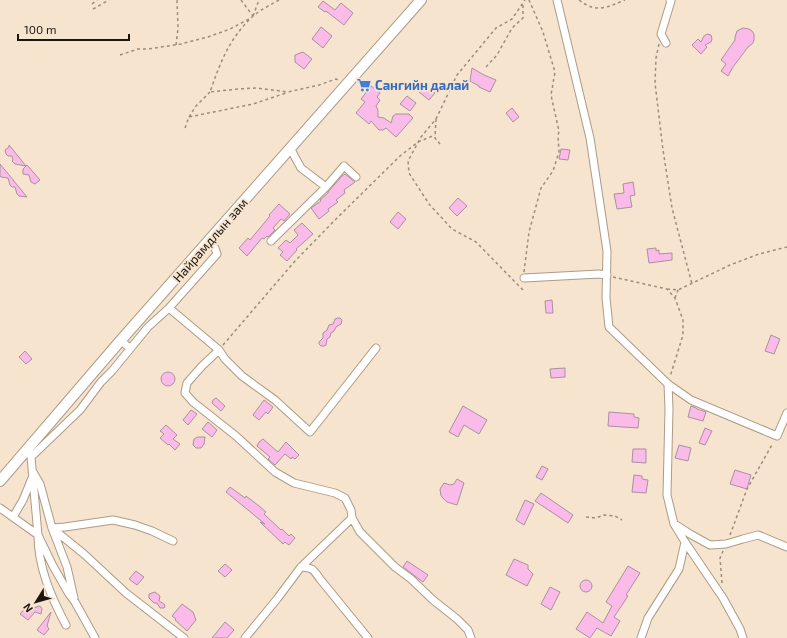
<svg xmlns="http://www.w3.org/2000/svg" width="787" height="638" viewBox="0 0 787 638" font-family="'Exo 2',sans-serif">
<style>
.building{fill:#fbbbe8;stroke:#a891a0}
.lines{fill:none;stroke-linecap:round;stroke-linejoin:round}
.minor-casing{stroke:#ac9b87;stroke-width:9}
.secondary-casing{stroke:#ac9b87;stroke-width:12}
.path{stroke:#9a8d7d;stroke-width:1.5;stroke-dasharray:3 3;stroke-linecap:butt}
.minor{stroke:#fff;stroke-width:7}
.secondary{stroke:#fff;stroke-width:10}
.labels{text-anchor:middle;stroke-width:4;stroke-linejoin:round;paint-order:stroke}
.shop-label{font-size:13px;font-weight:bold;fill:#366cbe;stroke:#f6e4ce;text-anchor:start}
.street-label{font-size:13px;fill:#1d160f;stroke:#f6e4ce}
</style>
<rect width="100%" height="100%" fill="#f6e4ce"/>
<path class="building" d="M323 1 335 10 341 3 353 13 344 25 326 11 325 12 318 7Z
M321 27 332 36 323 48 312 39Z
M743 28 749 29 752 31 754 34V40L753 43 748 47 733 67 728 76 721 71 726 64 721 60 735 40V37L737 31Z
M707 34 711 35 712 39 711 42 705 45 707 47 701 54 692 45 698 39 701 42 704 36Z
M303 52 312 59 304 69 295 62V55Z
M472 68 484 75 496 80 490 92 479 87V86L470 81Z
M426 84 435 93 429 100 419 92Z
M371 86 380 93 377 97 380 100 376 106 378 110V117L384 118 391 123 393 116 396 114H409L413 118 396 137 386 128 383 130H379L371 121 369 124 356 113 365 102 361 99Z
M407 96 416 103 410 111 400 104Z
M512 108 519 117 513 122 506 113Z
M9 145 26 166 27 165 40 180 35 184 31 182 29 175 23 174V169L26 166 15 164 12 161 13 160 12 156H8L6 154 5 150 9 147Z
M561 149 570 150 568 160 559 159Z
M0 164 14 181 13 180 27 197 19 196 17 194 15 187H12L10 185 8 178 1 177 0 176Z
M345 174 355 182 344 190 345 193 336 200 338 202 328 209 329 211 319 219 311 208 321 201 320 200 328 193V192L342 176Z
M633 182 635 195 630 196 632 207 617 209 614 194 624 193 623 184Z
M458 198 467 206 457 216 449 208Z
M279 204 290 214 284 221 281 219 273 228 275 230 268 237 267 236 264 239 262 238 247 256 239 248 248 238 250 240 270 216 269 215Z
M398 212 406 219 398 229 390 222Z
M302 223 313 234 296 249 297 250 287 261 280 255 283 252 278 248 286 240 290 243 298 235 294 230Z
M656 248V251L659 250V254L672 253V260L649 263 647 249Z
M552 300 553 313H546L545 301Z
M338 318H340L342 320 341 324 336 327 334 331 331 333 330 337 327 339 326 345 324 346H321L319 344V342L323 338V333L327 330 329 325 333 324 335 319Z
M771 335 780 339 774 354 765 351Z
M25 351 32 359 26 364 19 357Z
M565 368V377L551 378 550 369Z
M161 379a7 7 0 1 1 14 0a7 7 0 1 1-14 0Z
M216 398 225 406 221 411 212 403 213 400Z
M264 400 273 407 268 414 266 412 259 420 253 415Z
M463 406 487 420 479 434 464 425 458 437 449 432Z
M691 406 696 408 697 409 706 412 703 421 688 417Z
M191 410 197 414 188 425 183 420Z
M609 412 634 414V417L639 418 638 428 608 426Z
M208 422 217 430 212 437 202 429Z
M166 425 177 435 173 439 180 444 175 450 169 444 168 445 160 438 164 434 160 431Z
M705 428 712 431 705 445 699 443Z
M198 437H205L204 444 201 448H196L193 445 194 439Z
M263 439 278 452 286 442 299 455 295 459 292 457 291 459 285 454 275 465 268 459 270 457 257 446 259 442Z
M679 445 691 448 688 461 675 458Z
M633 449H646V463L632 462Z
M542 466 548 469 542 480 536 477Z
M735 470 751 475 747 489 730 484Z
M634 475 642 476V479L648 480 646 493 632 492Z
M457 479 464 483 457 505 447 502 441 496 440 489 444 483 450 485 454 484Z
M230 487 245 498 246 496 259 506 266 512 264 514 281 530 282 529 289 536 291 534 295 538 289 545 285 542 283 544 260 522 265 524 226 492Z
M541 493 573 515 568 523 535 501Z
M525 500 534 504 524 525 516 520Z
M514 559 528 565V569L533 574 527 586 506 575Z
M407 561 428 575 423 582 403 567Z
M225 564 232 570 225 577 218 571Z
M628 566 640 573 626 595 628 596 614 617 620 621 611 636 597 628 590 638 576 629 587 612 603 623 612 606 606 602Z
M136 571 144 577 137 585 129 579Z
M580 586a6 6 0 1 1 12 0a6 6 0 1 1-12 0Z
M550 587 560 592 551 610 541 604Z
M155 592 160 596 159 601 164 604 165 606 164 608H160L157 603H154L149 598V594Z
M29 604 34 608 39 606 41 607 42 609 41 614 35 612 28 620 20 614Z
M182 604 193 612 196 620 187 631 175 620 176 619 172 616Z
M51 612 47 626 49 629 44 635 37 630Z
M225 622 234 630 227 638H212Z"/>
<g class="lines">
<defs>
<path id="minor" d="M557 0 590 138 607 251 606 298 609 327 668 384 669 409 667 495 674 524 685 542 723 598 740 629 743 638
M666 43 661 34 671 1 670 0
M290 148 301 168 326 187
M271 241 326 187 344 166 356 177
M524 278 599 274 607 275
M169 308 219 350 225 359 242 376 275 400 310 432 376 348
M121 340 130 349 148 327 169 308 217 254 215 248 208 241
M219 350 202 366 187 383 185 393 193 402 236 436 275 472 294 483 335 493 345 498 351 510 352 518 360 532 395 567 411 579 433 600 457 619 468 630 471 638
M668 384 691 400 777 436 787 413
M28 448 31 457 38 535 53 566 69 594 75 602 95 638
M31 457 80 410 101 382 112 371 130 349
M33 472 40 484 52 528 67 567 74 598
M0 508 38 535C38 567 51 597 66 625
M13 517 23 500 32 478
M676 525 690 534 710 545 726 544 743 539 758 535 787 547
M52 528 84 554 126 593 184 638
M52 528 65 527 113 520 135 525 152 531 173 541
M301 567C313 568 313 569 320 579L368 638
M245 638 277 599 301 567 352 518
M641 638 648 618 679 569 685 542"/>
<path id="secondary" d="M0 481 121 340 421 0"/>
</defs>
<use href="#minor" class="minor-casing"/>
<use href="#secondary" class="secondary-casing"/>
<path class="path" d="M241 0 253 16
M279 0C270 5 260 10 252 17 229 39 220 63 210 92L238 89 256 88 288 92 319 85 336 79 340 81
M579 0C597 14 607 7 625 0
M92 4 97 0
M93 9 109 0
M253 16 259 0
M659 44 656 58 655 83 663 150 672 208 692 284
M176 45 178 28 177 0
M120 55 138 49H148L181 44 208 37 230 29 249 19
M486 67 497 55 512 28 523 18V4
M189 117 196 106 210 92
M436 119 435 138 440 144
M185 128 189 117 253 104 286 93
M524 272 529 232 541 188 553 171 559 152 558 136 559 131 551 95 555 72 543 32 529 0
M613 277 667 289 675 298 683 320V335L670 377
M667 289 678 290 730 265 759 254 787 247
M523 290 476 242 452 229 429 204 409 173 408 161 421 137 436 119 457 75 496 28 512 19 525 0
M675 298 678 290
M223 345 295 261 337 218 400 156 418 142 435 135
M586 517 596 518 604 515 615 516 622 520
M730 535 747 489 773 443
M722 583 720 558 723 551"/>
<use href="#minor" class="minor"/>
<use href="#secondary" class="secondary"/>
</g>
<defs>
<symbol id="supermarket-bare" viewBox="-9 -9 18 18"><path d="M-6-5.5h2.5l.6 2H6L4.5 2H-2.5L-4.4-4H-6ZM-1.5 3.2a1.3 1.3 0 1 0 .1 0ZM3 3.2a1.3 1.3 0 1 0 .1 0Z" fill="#3f7fe0" stroke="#f6e4ce" stroke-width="2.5" paint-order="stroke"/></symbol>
</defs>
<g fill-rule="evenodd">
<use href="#supermarket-bare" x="354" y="75" width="20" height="20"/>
</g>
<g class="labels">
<g class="shop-label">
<text x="375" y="90">Сангийн далай</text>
</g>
<g class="street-label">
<text transform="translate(210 240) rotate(-49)" y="5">Найрамдлын зам</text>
</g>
</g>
<g transform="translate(36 602) rotate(233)" stroke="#f6e4ce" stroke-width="3" paint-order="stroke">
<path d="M0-3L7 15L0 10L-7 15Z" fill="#1d160f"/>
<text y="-6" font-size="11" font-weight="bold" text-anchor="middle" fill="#1d160f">N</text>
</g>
<path d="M18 34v6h111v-6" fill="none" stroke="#1d160f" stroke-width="2"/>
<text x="24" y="34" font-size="12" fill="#1d160f" stroke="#f6e4ce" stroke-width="3" paint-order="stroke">100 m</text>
</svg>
